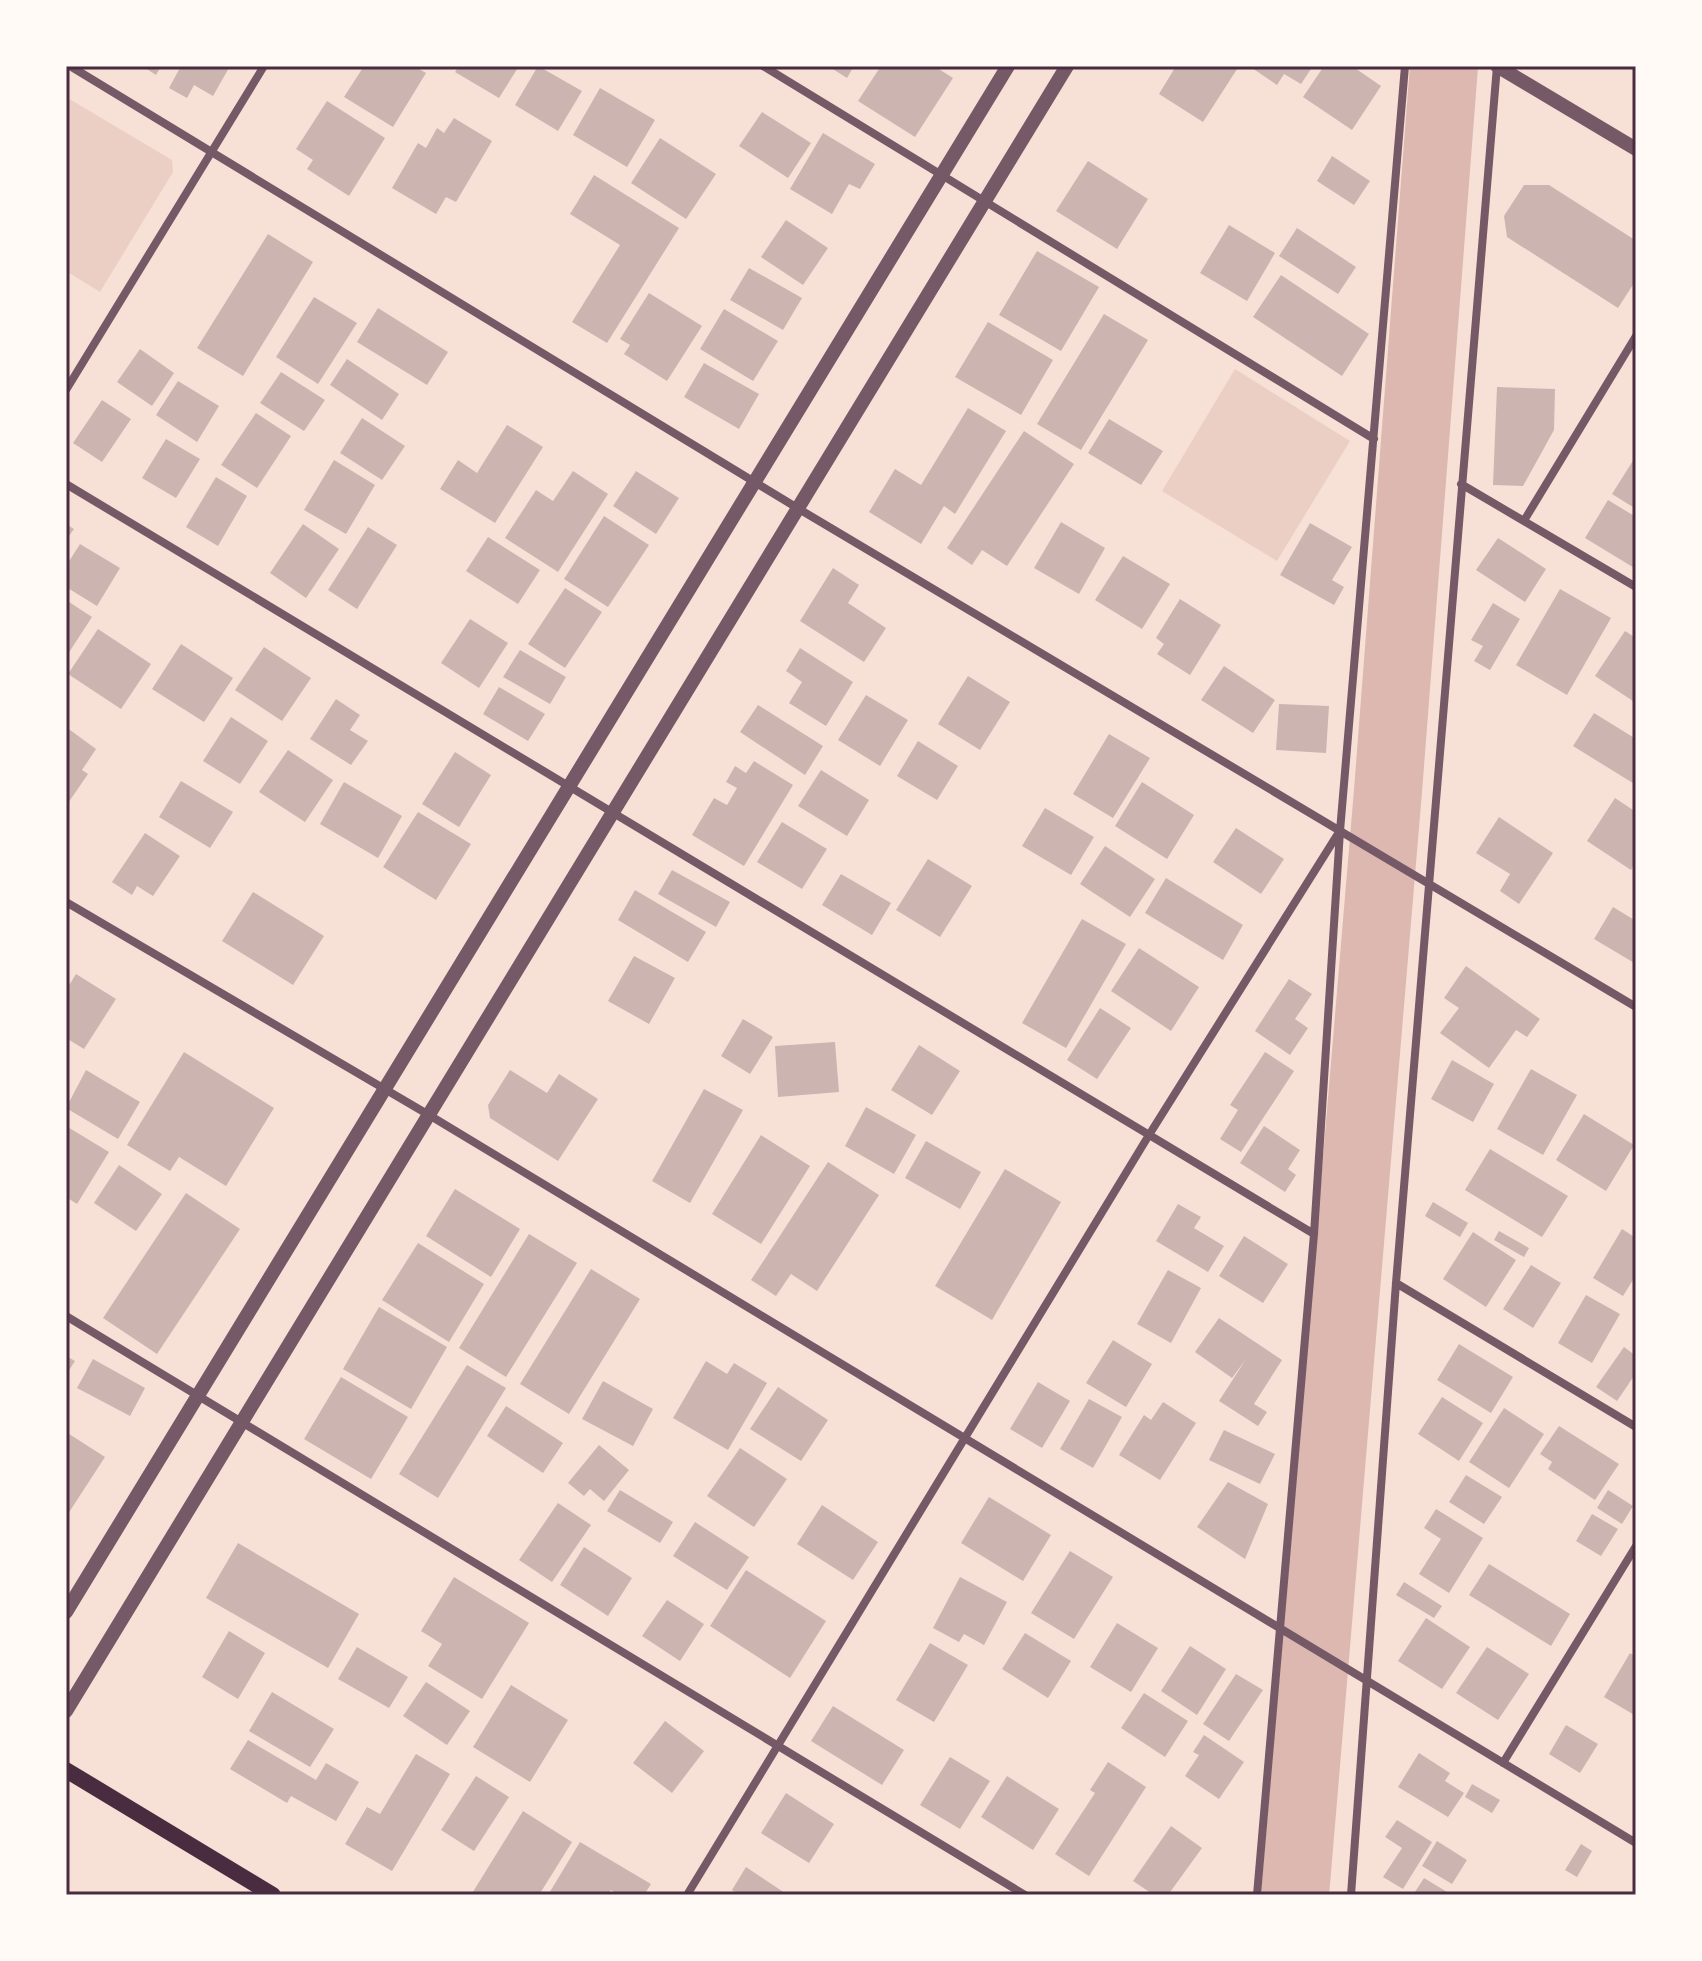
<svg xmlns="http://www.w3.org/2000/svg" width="1702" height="1961" viewBox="0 0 1702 1961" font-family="'DejaVu Sans',sans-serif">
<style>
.green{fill:#ebcfc5}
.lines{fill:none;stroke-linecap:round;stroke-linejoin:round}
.river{stroke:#dcb8b0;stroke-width:68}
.building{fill:#ccb4b1}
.minor{stroke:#755966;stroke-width:8}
.tertiary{stroke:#755966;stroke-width:14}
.secondary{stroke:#4a2c40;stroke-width:16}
.neatline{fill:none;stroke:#4a2c40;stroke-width:3}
</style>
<rect width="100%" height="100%" fill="#f7e1d7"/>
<path class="green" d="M66 97 172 160 173 172 100 292 66 271Z
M1235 369 1350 441 1277 561 1162 491Z"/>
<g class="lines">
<path class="river" d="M1295 1895 1388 791 1444 66"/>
</g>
<path class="building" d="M142 66H161L156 75Z
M181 66H230L213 96 194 85 187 98 169 88Z
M364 66H414L426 73 393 127 344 97Z
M459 66H519L499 98 455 72Z
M538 66 582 91 558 131 515 105Z
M828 66H854L847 78Z
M881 66H934L953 78 915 137 858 101Z
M1176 66H1239L1203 122 1159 94Z
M1249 66H1313L1301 84 1284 74 1277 85Z
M1324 66H1352L1381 86 1352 130 1303 97Z
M600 88 655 120 627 167 573 135Z
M327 101 385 138 349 196 307 169 313 160 296 149Z
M762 112 811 143 788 178 739 146Z
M454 118 492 141 456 202 446 197 436 214 392 188 418 143 426 148 437 128 444 133Z
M823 133 875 164 860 189 849 184 832 214 790 189Z
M660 138 716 174 686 219 631 183Z
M1332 156 1370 181 1354 205 1317 181Z
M1088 161 1148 199 1117 249 1056 211Z
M594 175 679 228 607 343 572 322 620 245 570 214Z
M1524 185H1549L1635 240 1636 280 1618 308 1507 237 1504 216Z
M786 220 828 248 803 285 761 257Z
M1229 225 1275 253 1247 301 1200 273Z
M1297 228 1356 267 1338 294 1279 256Z
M268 234 313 262 243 376 197 348Z
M1037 251 1099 287 1061 351 999 315Z
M749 268 802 298 783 330 730 300Z
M1281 275 1369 334 1342 376 1253 317Z
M649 293 702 326 667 381 624 354 630 345 620 339Z
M314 297 357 323 318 384 276 357Z
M378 308 448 352 427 385 357 342Z
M724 309 778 341 753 381 700 349Z
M1104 314 1148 340 1081 450 1037 424Z
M988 322 1053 360 1021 415 955 377Z
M140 349 174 373 152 406 117 382Z
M347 359 399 394 382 420 330 385Z
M704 363 759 394 739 429 684 397Z
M281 372 325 400 304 431 260 403Z
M178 381 219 406 197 442 156 415Z
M1497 387 1555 389 1554 430 1523 486 1493 485Z
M102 400 131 419 102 462 73 443Z
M968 408 1006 431 955 514 944 506 921 544 869 512 895 469 921 485Z
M256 413 291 436 257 488 221 465Z
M362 418 405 446 382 480 340 453Z
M1109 419 1163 451 1141 485 1088 453Z
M507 425 543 447 495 523 440 489 458 460 477 473Z
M1024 431 1074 464 1007 566 982 550 972 565 947 548Z
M166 439 200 459 176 498 142 478Z
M1634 459 1636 461V509L1612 494Z
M334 460 375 485 346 534 304 510Z
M573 471 608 494 558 572 505 538 536 490 553 501Z
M636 471 679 498 656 534 613 506Z
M216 477 247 496 218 546 186 527Z
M1608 500 1636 517V569L1585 538Z
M604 516 649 545 608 607 564 579Z
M1061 522 1105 548 1079 594 1034 568Z
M1310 523 1352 547 1332 580 1344 587 1334 605 1280 575Z
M66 524 74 529 66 540Z
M303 524 339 549 306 598 270 573Z
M368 527 397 545 357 609 328 590Z
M488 537 540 570 518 604 466 571Z
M1498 538 1546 569 1525 602 1476 570Z
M80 544 120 568 97 606 66 587V566Z
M1123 556 1170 584 1142 629 1095 600Z
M833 568 859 585 848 603 886 628 864 662 800 621Z
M565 588 602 612 565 668 528 644Z
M1560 589 1611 618 1567 695 1516 665Z
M1180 599 1221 625 1190 675 1157 654 1164 644 1156 638Z
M66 600 92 617 66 657Z
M1493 603 1520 619 1490 670 1474 661 1483 646 1471 640Z
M470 619 508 643 479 688 441 663Z
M98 629 151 664 121 709 68 674Z
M1625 631 1636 638V703L1595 676Z
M181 644 233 678 204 722 152 689Z
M264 647 311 678 282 721 235 690Z
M800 648 853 682 826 726 789 703 802 682 786 671Z
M520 650 566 677 550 704 503 677Z
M1224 666 1275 700 1253 733 1201 700Z
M968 676 1010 702 980 750 938 724Z
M499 687 545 714 528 741 483 714Z
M866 695 908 720 880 766 838 740Z
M336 699 360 715 350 730 368 741 351 765 310 739Z
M1279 704 1329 706 1326 753 1276 750Z
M758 705 823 746 805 775 740 732Z
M1594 713 1636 739V785L1573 746Z
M231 717 268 741 240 784 203 761Z
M66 727 96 749 82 770 88 774 66 806Z
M1109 734 1150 758 1113 818 1073 794Z
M918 741 958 766 937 800 897 776Z
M288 750 333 780 305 822 259 792Z
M455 752 491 775 459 827 422 804Z
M754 761 793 785 744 866 692 835 714 798 727 805 737 788 726 782 735 766 746 773Z
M821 770 869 800 847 836 798 806Z
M181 781 233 812 210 848 159 817Z
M344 782 402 816 378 858 320 824Z
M1142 782 1194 815 1167 859 1115 826Z
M1615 798 1636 812V861L1631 870 1587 841Z
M1045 808 1094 837 1071 875 1022 846Z
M418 812 471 844 436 900 383 867Z
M1499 817 1553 853 1519 904 1500 891 1510 874 1476 853Z
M782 822 827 849 802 889 757 862Z
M1236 828 1284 859 1261 894 1213 862Z
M145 833 180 856 153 896 137 886 132 895 112 882Z
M1105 846 1155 879 1130 917 1080 884Z
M928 859 972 886 940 937 896 910Z
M672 870 730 902 716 927 658 894Z
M841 874 891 903 872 935 822 905Z
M1166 878 1243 925 1223 960 1145 913Z
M635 890 706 932 688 962 618 920Z
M253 892 324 936 293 985 222 941Z
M1613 907 1636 921V964L1594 939Z
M1082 919 1126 944 1066 1048 1022 1023Z
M1139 948 1199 987 1171 1031 1111 991Z
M634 956 675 978 649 1024 608 1001Z
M1466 966 1540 1019 1527 1037 1516 1030 1489 1068 1440 1033 1459 1008 1444 998Z
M76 974 116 999 84 1049 66 1038V990Z
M1289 979 1312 994 1295 1019 1308 1028 1290 1055 1255 1031Z
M1100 1008 1131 1028 1097 1079 1067 1060Z
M743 1019 773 1037 750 1074 721 1056Z
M835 1042 839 1092 778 1097 775 1046Z
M919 1045 960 1071 932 1115 891 1090Z
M184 1052 274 1108 226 1186 179 1157 170 1171 127 1145Z
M1265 1052 1294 1071 1241 1152 1220 1139 1238 1110 1230 1105Z
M1452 1060 1494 1084 1473 1122 1431 1099Z
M1531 1069 1577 1095 1543 1155 1497 1129Z
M86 1070 140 1102 118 1139 66 1108Z
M510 1070 547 1093 559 1074 598 1099 558 1161 490 1118 488 1105Z
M704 1089 743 1110 690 1203 652 1181Z
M866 1107 916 1135 894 1174 845 1146Z
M1584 1114 1634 1145 1606 1191 1556 1160Z
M66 1126 109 1152 77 1204 66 1197Z
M1264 1126 1300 1150 1288 1169 1296 1175 1285 1192 1240 1163Z
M761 1135 810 1166 761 1244 712 1214Z
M926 1141 981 1172 960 1209 905 1178Z
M1490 1149 1568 1196 1542 1237 1465 1190Z
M828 1162 879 1195 817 1291 791 1274 776 1296 751 1280Z
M119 1165 162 1194 136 1231 94 1203Z
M1005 1169 1061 1202 992 1320 935 1286Z
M455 1189 520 1229 491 1277 426 1236Z
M186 1193 240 1229 157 1354 103 1318Z
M1433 1202 1468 1223 1460 1237 1425 1216Z
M1178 1204 1201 1217 1194 1228 1224 1246 1208 1272 1156 1241Z
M1622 1229 1636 1238V1275L1623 1296 1593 1278Z
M1499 1231 1529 1248 1524 1257 1494 1240Z
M1473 1232 1516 1260 1486 1307 1443 1279Z
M529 1234 577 1263 506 1377 459 1348Z
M1244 1236 1288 1264 1263 1303 1219 1276Z
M418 1243 484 1284 449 1342 382 1300Z
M1531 1265 1561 1283 1533 1328 1503 1309Z
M591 1269 640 1299 569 1414 520 1384Z
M1168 1270 1201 1288 1171 1343 1137 1324Z
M1586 1295 1620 1314 1592 1363 1558 1343Z
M379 1307 447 1347 411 1409 343 1369Z
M1219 1318 1282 1360 1254 1404 1267 1412 1258 1426 1219 1401 1246 1359 1232 1378 1195 1352Z
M1113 1340 1152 1364 1126 1407 1086 1383Z
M1459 1344 1513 1377 1491 1413 1437 1380Z
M1624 1347 1636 1356V1373L1617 1401 1596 1387Z
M66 1356 75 1361 66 1375Z
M93 1359 145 1388 130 1416 77 1388Z
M706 1361 727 1374 734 1363 767 1383 728 1450 673 1418Z
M467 1365 506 1388 438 1498 399 1474Z
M341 1377 408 1417 371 1479 304 1439Z
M603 1381 653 1409 633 1446 582 1419Z
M1038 1382 1070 1401 1042 1448 1010 1429Z
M778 1387 828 1420 801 1461 750 1429Z
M1442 1397 1483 1423 1459 1461 1418 1434Z
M1089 1399 1122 1417 1093 1468 1060 1449Z
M1163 1402 1196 1423 1160 1480 1119 1455 1144 1415 1151 1420Z
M506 1406 563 1443 543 1473 487 1436Z
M1504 1408 1544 1434 1509 1488 1469 1462Z
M1559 1426 1619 1464 1595 1500 1548 1469 1552 1462 1540 1454Z
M1224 1430 1275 1454 1260 1484 1209 1460Z
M66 1432 105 1457 66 1517Z
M599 1445 629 1470 604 1501 590 1489 584 1496 568 1483Z
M740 1448 787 1479 754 1527 707 1496Z
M1466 1475 1502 1497 1484 1524 1449 1502Z
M1228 1482 1268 1504 1245 1559 1197 1527Z
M620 1490 673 1522 660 1543 607 1511Z
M1608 1490 1633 1506 1622 1524 1597 1508Z
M989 1497 1051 1535 1023 1581 961 1543Z
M558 1503 591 1525 552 1582 519 1560Z
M822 1505 878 1542 853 1580 797 1544Z
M1436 1509 1483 1538 1449 1593 1419 1574 1441 1539 1424 1528Z
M1592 1514 1618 1529 1601 1556 1576 1541Z
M695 1522 749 1557 727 1590 673 1556Z
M238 1543 359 1614 328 1668 206 1598Z
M584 1547 632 1578 608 1616 560 1585Z
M1070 1551 1113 1577 1074 1639 1031 1613Z
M1489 1564 1570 1614 1551 1646 1469 1595Z
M746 1570 826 1621 790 1678 710 1626Z
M454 1577 529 1623 482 1699 428 1666 442 1644 421 1631Z
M960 1577 1007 1602 984 1645 964 1634 959 1642 933 1628Z
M1404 1582 1442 1606 1434 1618 1396 1595Z
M667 1600 704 1624 680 1661 642 1636Z
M1426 1618 1470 1647 1442 1689 1398 1661Z
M1117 1623 1158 1648 1131 1692 1090 1667Z
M229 1631 265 1653 238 1699 202 1677Z
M1025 1633 1071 1661 1048 1698 1002 1669Z
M930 1643 968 1665 934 1722 896 1700Z
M1190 1646 1226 1669 1197 1715 1161 1691Z
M357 1647 408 1677 389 1708 338 1679Z
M1487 1647 1529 1674 1498 1720 1456 1693Z
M1630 1653 1636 1657V1716L1604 1697Z
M1236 1674 1263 1690 1229 1741 1203 1724Z
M426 1682 470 1711 447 1745 403 1716Z
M511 1685 568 1720 530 1782 473 1747Z
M272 1692 334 1729 310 1767 249 1731Z
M1144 1693 1188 1721 1165 1757 1121 1728Z
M833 1706 904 1750 882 1785 811 1741Z
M665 1721 704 1751 672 1793 633 1763Z
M1566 1725 1598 1744 1580 1773 1549 1754Z
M1204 1735 1244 1762 1219 1799 1185 1776 1199 1755 1193 1752Z
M248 1740 316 1780 326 1763 359 1782 336 1821 291 1796 287 1803 230 1769Z
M1419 1753 1450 1773 1445 1781 1464 1793 1448 1817 1398 1787Z
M416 1754 450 1774 392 1871 345 1844 367 1807 380 1814Z
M950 1757 990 1781 960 1829 920 1805Z
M1108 1762 1146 1787 1089 1876 1055 1854 1095 1793 1090 1790Z
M476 1776 509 1797 474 1851 441 1830Z
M1007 1776 1059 1809 1033 1850 981 1817Z
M1472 1784 1500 1800 1492 1813 1465 1797Z
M786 1793 834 1824 809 1863 761 1833Z
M523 1811 572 1842 539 1895H471Z
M1397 1820 1432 1842 1403 1889 1383 1877 1402 1848 1385 1837Z
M1171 1826 1202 1848 1168 1895H1154L1133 1881Z
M1437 1841 1467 1860 1452 1884 1422 1866Z
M580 1842 651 1884 644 1895H619L611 1890 608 1895H548Z
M1581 1844 1592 1851 1577 1877 1565 1870Z
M746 1867 788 1895H740L732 1890Z
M1424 1878 1452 1895H1413Z"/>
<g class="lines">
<path class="minor" d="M70 66 799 509 1636 1007
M763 66 1374 439
M66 390 264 66
M66 484 1314 1234
M1461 484 1636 587
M1525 519 1636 336
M66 902 429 1115 1636 1843
M1396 1283 1636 1427
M66 1316 1025 1895
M1503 1763 1636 1546
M687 1895 1149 1135 1339 832
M1257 1895 1314 1234 1340 831 1405 66
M1351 1895 1396 1283 1497 66"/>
<path class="tertiary" d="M1497 66 1636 149
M66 1612 1008 66
M66 1711 1067 66"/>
<path class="secondary" d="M66 1770 273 1895"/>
</g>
<rect width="1702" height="1961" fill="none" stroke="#fffaf5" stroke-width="136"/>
<rect x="68" y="68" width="1566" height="1825" class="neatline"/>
</svg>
